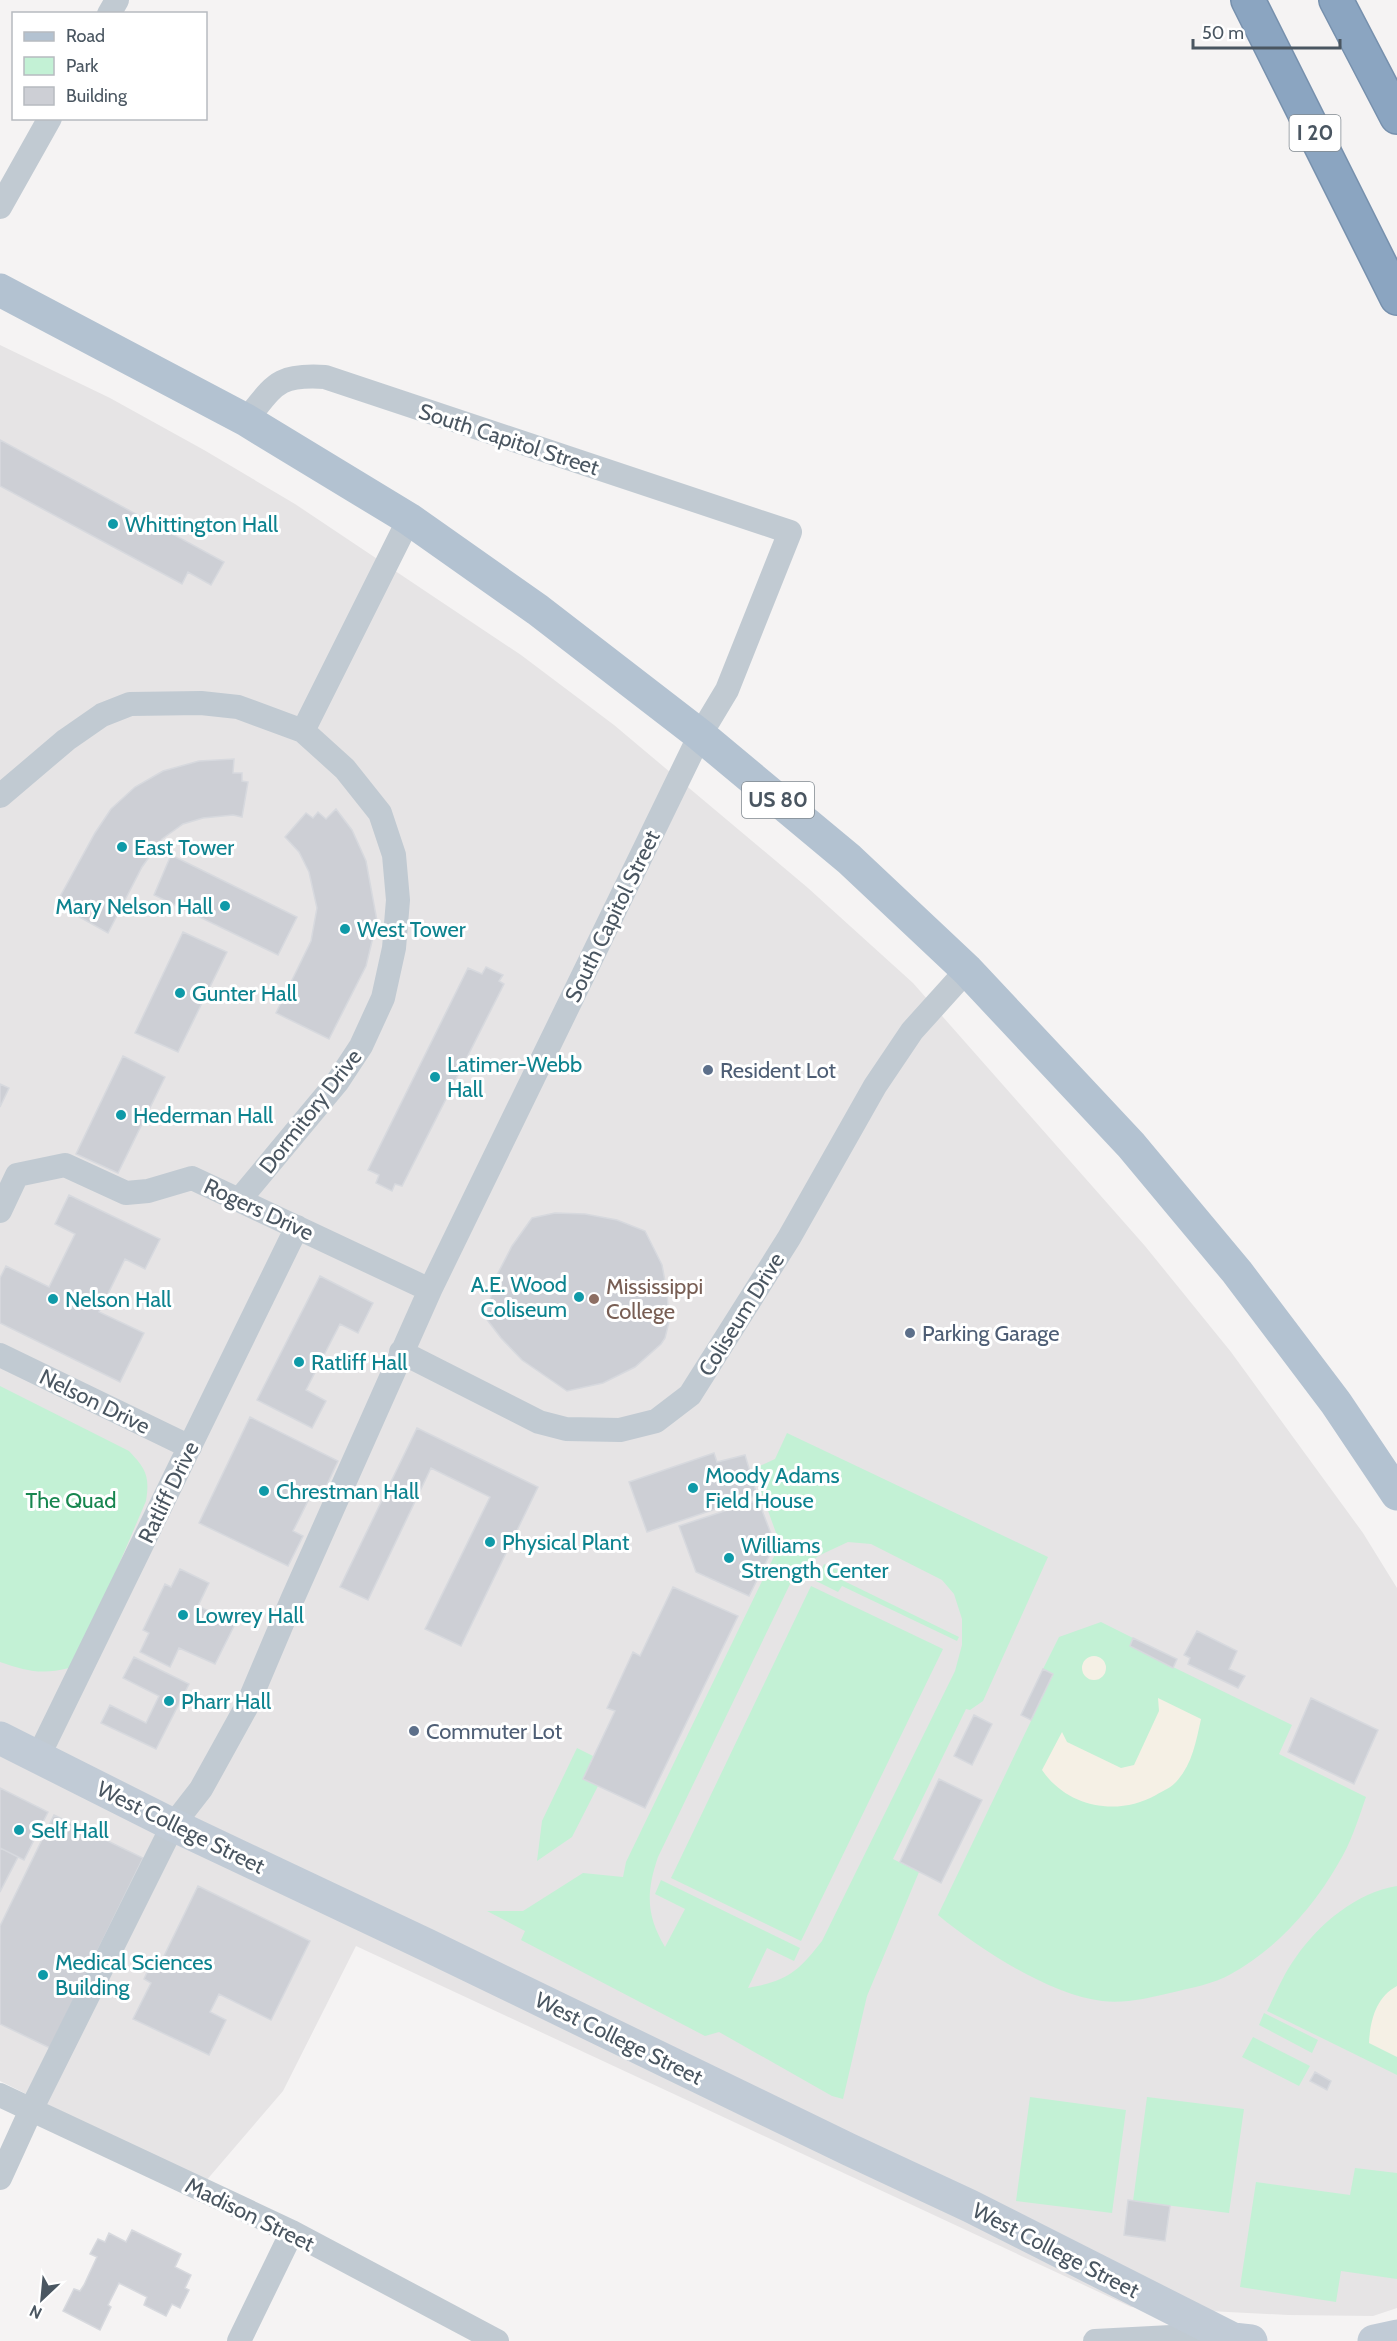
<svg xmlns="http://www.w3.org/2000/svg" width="1397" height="2341" viewBox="0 0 1397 2341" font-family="Cabin,sans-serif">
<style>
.education{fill:#e6e4e5}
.green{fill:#c3f1d5;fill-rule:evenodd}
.sand{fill:#f5f0e5}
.building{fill:#cdcfd5;stroke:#d7d9de;stroke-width:1.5}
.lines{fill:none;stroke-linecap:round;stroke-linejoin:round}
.highway-casing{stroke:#7690ad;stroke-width:36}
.street{stroke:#c1cad2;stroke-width:24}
.secondary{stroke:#c1cbd6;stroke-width:33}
.primary{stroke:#b3c2d1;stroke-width:33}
.highway{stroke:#8ba5c1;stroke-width:33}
.culture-dot{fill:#0f9aa8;stroke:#fff;stroke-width:2}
.service-dot{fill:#5c6f8a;stroke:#fff;stroke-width:2}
.education-dot{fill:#8d6e63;stroke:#fff;stroke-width:2}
.labels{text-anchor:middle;stroke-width:6;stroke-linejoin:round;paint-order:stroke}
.shield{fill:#fff;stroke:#808990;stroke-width:1.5}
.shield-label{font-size:21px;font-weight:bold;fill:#4a5661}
.street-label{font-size:22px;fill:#4a5661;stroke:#fff}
.culture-label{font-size:22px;fill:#0d838f;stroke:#fff;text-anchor:start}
.service-label{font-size:22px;fill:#4e5e75;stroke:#fff;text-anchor:start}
.education-label{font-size:22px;fill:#785e54;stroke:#fff;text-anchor:start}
.park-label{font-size:22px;fill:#17864f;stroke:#fff}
</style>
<rect width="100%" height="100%" fill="#f5f3f3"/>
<path class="education" d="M0 345 110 398 204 450 295 504 521 655 614 725 808 888 913 983 1145 1246 1231 1352 1363 1533 1397 1588V2308L1373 2316 1288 2315 1131 2307 356 1946 283 2091 205 2182 0 2081Z"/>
<path class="green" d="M0 1386 129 1451C146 1469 150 1476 146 1501L90 1632 69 1668C42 1675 26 1671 0 1662Z
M787 1433 1048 1557 983 1701 970 1710 966 1709 893 1859 919 1872 867 1996 843 2099 832 2096 719 2032 705 2036 521 1940 525 1931 487 1911H523L583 1873 623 1877 626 1862 780 1544 753 1469 775 1459ZM848 1542 871 1544 942 1580 954 1594 962 1619V1645L955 1671 822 1941C798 1972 787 1981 748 1988L767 1948 794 1961 800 1948 661 1880 655 1894 685 1909 665 1947C646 1915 646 1892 658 1857L792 1580 818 1556Z
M824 1564 847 1574 844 1581 959 1637 957 1641 842 1586 838 1592 816 1581 819 1575 808 1570 810 1566 821 1571Z
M811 1586 943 1649 801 1941 671 1878Z
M1101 1622 1133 1638 1130 1646 1292 1725 1279 1754 1366 1797C1358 1820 1351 1843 1338 1864 1313 1908 1275 1950 1231 1974 1214 1984 1190 1988 1170 1993 1149 1998 1124 2004 1102 2001 1050 1995 979 1949 938 1915L1053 1675 1043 1669 1059 1637Z
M577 1748 593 1756 583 1779 598 1786 572 1837 537 1861 542 1821Z
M1397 1886V2075L1267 2011C1276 1993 1284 1973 1296 1957 1319 1924 1357 1892 1397 1886Z
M1264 2013 1318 2040 1312 2053 1259 2025Z
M1253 2037 1310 2066 1299 2086 1242 2057Z
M1030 2097 1126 2110 1112 2213 1016 2201Z
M1147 2097 1244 2109 1229 2213 1133 2201Z
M1355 2168 1397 2173V2279L1341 2271 1336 2302 1240 2287 1256 2182 1350 2195Z"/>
<path class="sand" d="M1082 1668a12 12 0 1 1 24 0a12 12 0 1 1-24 0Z
M1158 1698 1201 1719C1196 1742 1192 1765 1176 1782 1171 1788 1162 1791 1156 1795 1117 1817 1067 1807 1042 1770L1062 1732 1067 1742 1121 1768 1134 1765 1159 1711Z
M1397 1986V2057L1369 2043C1370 2021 1376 1997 1397 1986Z"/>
<path class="building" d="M0 440 224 562 211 585 188 572 182 584 0 486Z
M234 759 233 773H242V781L248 782 242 817 233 815 203 818 183 824 162 839 142 867 108 933 56 904 95 833 111 809 135 787 163 771 199 761Z
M336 809 352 830 366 861 377 921 366 966 329 1039 276 1013 311 941 317 908 309 872 299 852 285 837 306 813 313 818 318 812 326 819Z
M171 855 297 917 278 955 154 895Z
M183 932 227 952 178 1052 135 1033Z
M486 967 503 975 499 981 504 984 402 1186 395 1184 392 1191 376 1183 379 1175 368 1170 468 968 482 974Z
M123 1056 165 1077 118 1173 76 1154Z
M0 1084 9 1088 0 1107Z
M69 1195 160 1239 145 1269 125 1259 99 1312 144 1333 120 1382 0 1323V1278L6 1266 49 1287 75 1234 55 1224Z
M555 1213 585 1214 617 1220 645 1231 662 1265 667 1292 669 1322 665 1338 661 1344 635 1367 603 1383 567 1391 522 1360 501 1338 485 1317 497 1275 512 1246 532 1218Z
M320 1276 373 1303 358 1333 340 1324 306 1390 326 1401 312 1428 257 1400Z
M250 1417 338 1461 323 1493 314 1489 293 1531 303 1536 288 1566 199 1523Z
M417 1428 538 1487 461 1646 425 1629 490 1497 431 1468 368 1600 340 1587Z
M714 1453 717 1462 745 1455 757 1495 647 1532 629 1482Z
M758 1500 775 1544 749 1596 696 1572 679 1526Z
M180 1569 209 1583 198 1606 235 1624 215 1664 179 1648 170 1667 140 1652 149 1633 143 1630 165 1584 171 1587Z
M673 1587 738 1616 645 1808 583 1779 615 1711 607 1708 633 1652 640 1656Z
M1197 1631 1237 1651 1229 1669 1245 1676 1238 1688 1188 1664 1190 1658 1184 1655Z
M1133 1638 1177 1659 1173 1668 1130 1646Z
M134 1657 189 1684 156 1749 101 1723 110 1705 146 1723 159 1696 123 1678Z
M1043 1669 1053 1674 1031 1720 1021 1715Z
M1311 1698 1378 1730 1354 1784 1288 1752Z
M974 1715 992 1724 972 1765 954 1756Z
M939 1779 982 1800 941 1883 900 1862Z
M0 1788 48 1812 24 1860 0 1848Z
M54 1815 143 1858 50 2048 0 2024V1926Z
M0 1848 18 1857 0 1892Z
M198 1886 310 1941 271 2020 219 1994 210 2012 226 2020 209 2055 133 2019 151 1983 144 1979 154 1957 162 1960Z
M1315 2072 1331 2081 1327 2090 1310 2081Z
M1128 2200 1170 2206 1165 2241 1124 2235Z
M132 2230 181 2254 175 2267 191 2275 185 2288 189 2290 180 2308 172 2304 166 2316 144 2305 147 2297 119 2283 108 2305 111 2307 100 2330 63 2311 74 2289 80 2291 84 2285 97 2257 90 2254 98 2239 105 2242 109 2233 126 2242Z"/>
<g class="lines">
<defs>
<path id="highway" d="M1248 0 1397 298
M1336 0 1397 117"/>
</defs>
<use href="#highway" class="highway-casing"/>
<path class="street" d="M109 14 117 0
M0 207 50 118
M303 731 409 519
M0 796 66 740 102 715 130 704 201 703 238 707 303 731 345 769 380 813 394 855 398 900 394 948 383 998 361 1046 338 1081 240 1199
M0 1211 17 1175 65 1165 126 1193 148 1191 192 1178 430 1290
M401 1352 539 1422 566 1429 620 1430 656 1421 690 1395 789 1238 875 1086 912 1031 967 970
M0 1355 190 1447
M38 1757 297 1227
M0 2095 292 2232 497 2341
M0 2178 31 2110 173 1825 201 1789 248 1704 292 1600 430 1290 700 735 727 690 790 532 325 377C276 374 275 385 246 420
M239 2341 292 2232
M1095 2341 1171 2337 1225 2339"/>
<path class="secondary" d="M0 1738 173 1825 427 1945 850 2150 970 2206 1233 2339 1251 2341
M1374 2341 1397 2336"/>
<path class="primary" d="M0 290 246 420 409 519 538 610 700 735 849 859 967 970 1131 1145 1237 1272 1336 1403 1397 1494"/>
<use href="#highway" class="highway"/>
</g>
<g class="culture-dot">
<circle cx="113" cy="524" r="6"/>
<circle cx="122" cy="847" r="6"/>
<circle cx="225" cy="906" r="6"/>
<circle cx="345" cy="929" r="6"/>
<circle cx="180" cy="993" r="6"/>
<circle cx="435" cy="1077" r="6"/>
<circle cx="121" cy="1115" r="6"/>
<circle cx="579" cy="1297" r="6"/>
<circle cx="53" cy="1299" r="6"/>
<circle cx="299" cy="1362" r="6"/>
<circle cx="693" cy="1488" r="6"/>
<circle cx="264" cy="1491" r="6"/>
<circle cx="490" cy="1542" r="6"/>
<circle cx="729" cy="1558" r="6"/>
<circle cx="183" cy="1615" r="6"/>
<circle cx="169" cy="1701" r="6"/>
<circle cx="19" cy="1830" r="6"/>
<circle cx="43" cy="1975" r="6"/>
</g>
<g class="service-dot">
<circle cx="708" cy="1070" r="6"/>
<circle cx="910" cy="1333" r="6"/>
<circle cx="414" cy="1731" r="6"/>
</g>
<circle class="education-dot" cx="594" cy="1299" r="6"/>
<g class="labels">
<g class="shield">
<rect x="1289.5" y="115" width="51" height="36" rx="4.5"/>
<rect x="742" y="782" width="72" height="36" rx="4.5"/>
</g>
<g class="shield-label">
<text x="1315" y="140">I 20</text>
<text x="778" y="807">US 80</text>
</g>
<g class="street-label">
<text transform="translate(509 439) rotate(18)" y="8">South Capitol Street</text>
<text transform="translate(612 916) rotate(-64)" y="8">South Capitol Street</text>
<text transform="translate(310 1111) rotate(-52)" y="8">Dormitory Drive</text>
<text transform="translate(259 1209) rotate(25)" y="8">Rogers Drive</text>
<text transform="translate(741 1314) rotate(-58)" y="8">Coliseum Drive</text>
<text transform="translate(95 1401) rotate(26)" y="8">Nelson Drive</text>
<text transform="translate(168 1492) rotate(-64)" y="8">Ratliff Drive</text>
<text transform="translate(181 1827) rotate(26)" y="8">West College Street</text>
<text transform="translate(619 2038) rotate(26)" y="8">West College Street</text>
<text transform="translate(250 2214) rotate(26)" y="8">Madison Street</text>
<text transform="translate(1056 2250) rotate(27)" y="8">West College Street</text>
</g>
<g class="culture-label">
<text x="125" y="532">Whittington Hall</text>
<text x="134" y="855">East Tower</text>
<text x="213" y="914" text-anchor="end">Mary Nelson Hall</text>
<text x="357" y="937">West Tower</text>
<text x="192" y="1001">Gunter Hall</text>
<text x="447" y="1072">Latimer-Webb<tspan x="447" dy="25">Hall</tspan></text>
<text x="133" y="1123">Hederman Hall</text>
<text x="567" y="1292" text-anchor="end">A.E. Wood<tspan x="567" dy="25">Coliseum</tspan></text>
<text x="65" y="1307">Nelson Hall</text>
<text x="311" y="1370">Ratliff Hall</text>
<text x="705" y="1483">Moody Adams<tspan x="705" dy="25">Field House</tspan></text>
<text x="276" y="1499">Chrestman Hall</text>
<text x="502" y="1550">Physical Plant</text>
<text x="741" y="1553">Williams<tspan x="741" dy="25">Strength Center</tspan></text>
<text x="195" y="1623">Lowrey Hall</text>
<text x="181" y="1709">Pharr Hall</text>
<text x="31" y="1838">Self Hall</text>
<text x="55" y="1970">Medical Sciences<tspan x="55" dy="25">Building</tspan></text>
</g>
<g class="service-label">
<text x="720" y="1078">Resident Lot</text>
<text x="922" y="1341">Parking Garage</text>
<text x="426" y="1739">Commuter Lot</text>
</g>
<g class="education-label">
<text x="606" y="1294">Mississippi<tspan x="606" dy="25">College</tspan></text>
</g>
<g class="park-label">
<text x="71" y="1508">The Quad</text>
</g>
</g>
<rect x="12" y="12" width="195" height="108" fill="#ffffff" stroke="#b7bbc0" stroke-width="1.5"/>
<rect x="24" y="32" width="30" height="9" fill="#b3c2d1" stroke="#b7bbc0" stroke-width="1.5"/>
<text x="66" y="42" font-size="18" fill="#4a5661">Road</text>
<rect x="24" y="57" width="30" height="18" fill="#c3f1d5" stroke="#b7bbc0" stroke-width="1.5"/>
<text x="66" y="72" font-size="18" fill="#4a5661">Park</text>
<rect x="24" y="87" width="30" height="18" fill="#cdcfd5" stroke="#b7bbc0" stroke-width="1.5"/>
<text x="66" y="102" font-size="18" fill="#4a5661">Building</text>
<g transform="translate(42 2299) rotate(206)" stroke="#ffffff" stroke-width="4.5" paint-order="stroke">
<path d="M0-4.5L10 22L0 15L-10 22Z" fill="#4a5661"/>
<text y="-9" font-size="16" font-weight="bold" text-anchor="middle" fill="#4a5661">N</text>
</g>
<path d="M1193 39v9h147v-9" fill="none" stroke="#4a5661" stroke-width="3"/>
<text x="1202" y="39" font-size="18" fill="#4a5661" stroke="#ffffff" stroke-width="4.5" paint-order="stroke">50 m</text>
</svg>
